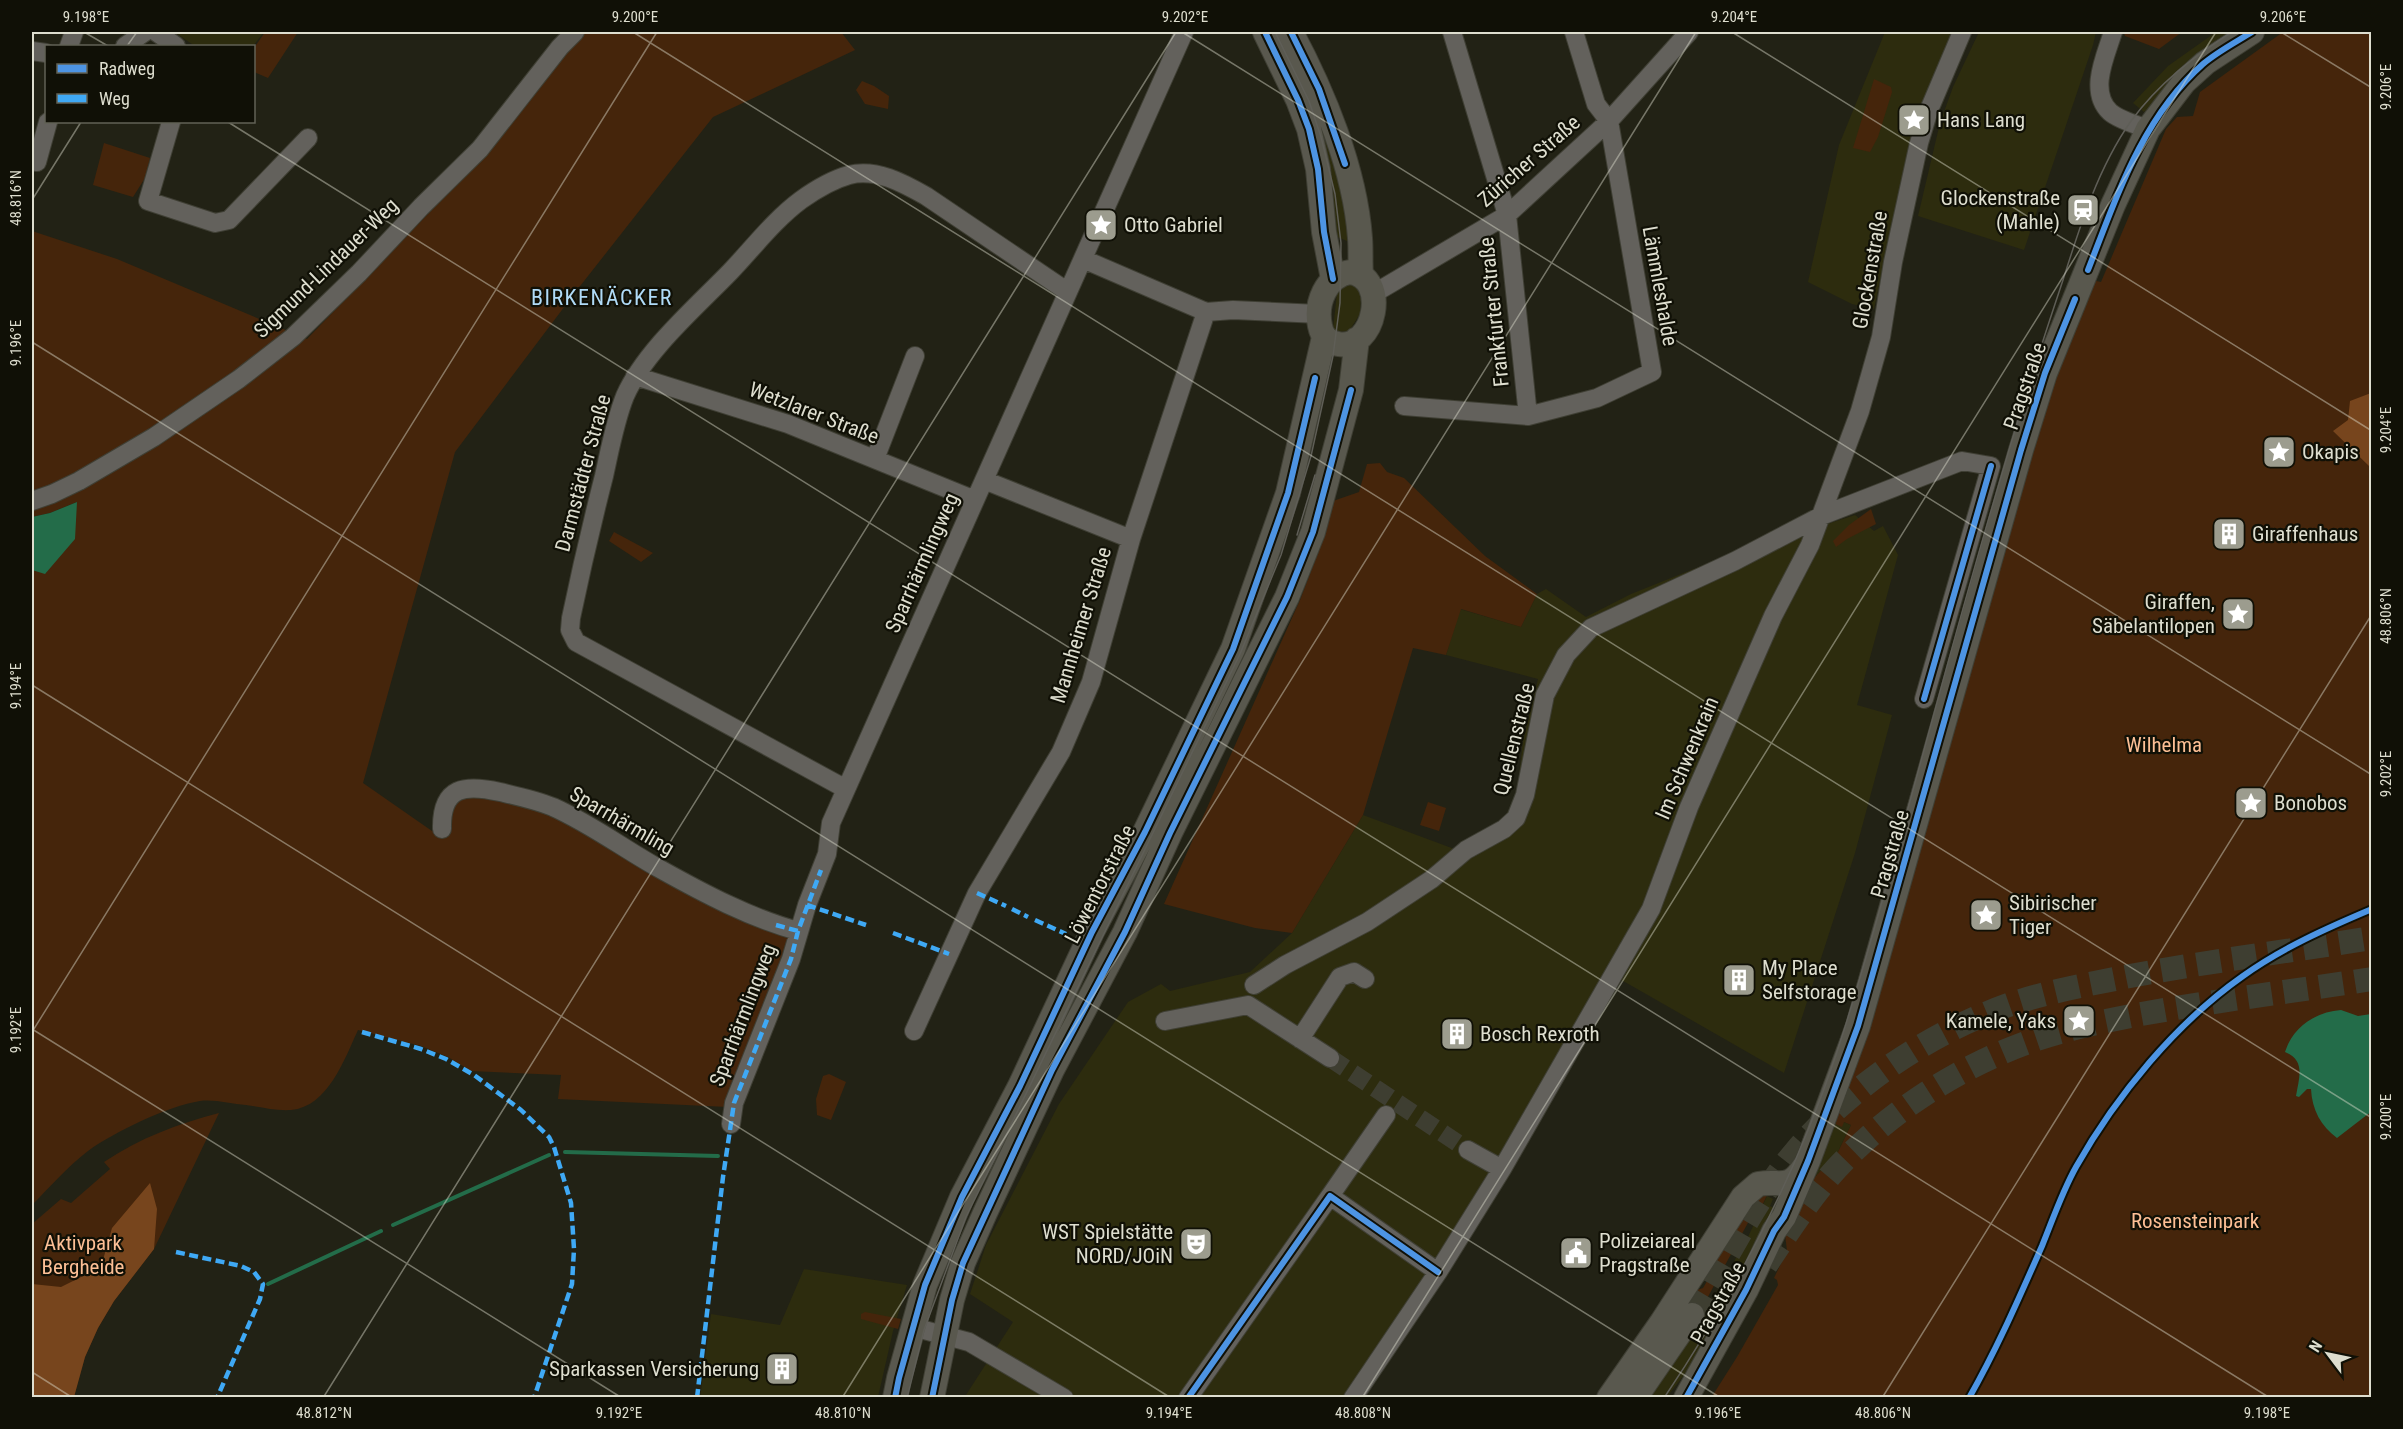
<svg xmlns="http://www.w3.org/2000/svg" width="2403" height="1429" viewBox="0 0 2403 1429" font-family="'Roboto Condensed',sans-serif">
<style>
.built{fill:#2d2c0e}
.green{fill:#45250b}
.forest{fill:#77451d}
.water{fill:#236c49}
.lines{fill:none;stroke-linecap:round;stroke-linejoin:round}
.stream{stroke:#236c49;stroke-width:4}
.minor-tunnel{stroke:#3e3e31;stroke-width:18;stroke-dasharray:18 9;stroke-linecap:butt}
.major-tunnel{stroke:#3e3e31;stroke-width:24;stroke-dasharray:24 12;stroke-linecap:butt}
.minor-casing{stroke:#3f3f34;stroke-width:20}
.major-casing{stroke:#3f3f34;stroke-width:26}
.minor{stroke:#63615c;stroke-width:18}
.major{stroke:#59584e;stroke-width:24}
.tram{stroke:#5f5e57;stroke-width:1.5}
.quiet{stroke:#3fa9f5;stroke-width:4.5;stroke-dasharray:9 4.5;stroke-linecap:butt}
.cycleway-casing{stroke:#101006;stroke-width:10}
.cycleway{stroke:#4d94e3;stroke-width:6}
.ticks{fill:none;stroke:#dedecf;stroke-width:1.5;stroke-opacity:0.45}
.labels{text-anchor:middle;stroke-width:4.5;stroke-linejoin:round;paint-order:stroke}
.poi-label{font-size:21px;fill:#dedecf;stroke:#101006;text-anchor:start}
.street-label{font-size:21px;fill:#dedecf;stroke:#101006}
.park-label{font-size:21px;fill:#fdbf95;stroke:#101006}
.neighbourhood-label{font-size:22px;letter-spacing:1.5px;fill:#b0dbf7;stroke:#101006}
.neatline{fill:none;stroke:#dedecf;stroke-width:2}
.ticks-label{font-size:15px;text-anchor:middle;fill:#dedecf}
</style>
<rect width="100%" height="100%" fill="#222215"/>
<path class="built" d="M174 32H264L253 46H195Z
M1271 32H1286L1337 150 1352 243 1335 236Z
M1885 32H1955L1925 98 1906 160 1874 309 1852 304 1808 282 1839 145Z
M1979 32H2096L2093 45 2024 250 1918 216 1940 123 1953 87Z
M2216 32H2239L2144 112 2133 103 2168 66Z
M1352 283 1361 294 1360 314 1349 331 1339 332 1333 329 1337 293 1346 284Z
M1855 515 1874 531 1883 526 1898 555 1857 705 1892 715 1855 853 1784 1073 1618 978 1359 1397 964 1398 1013 1322 970 1294 986 1245 1059 1104 1128 1002 1161 984 1170 991 1250 972 1292 933 1363 815 1457 850 1504 819 1517 794 1523 741 1538 679 1446 655 1460 609 1521 627 1537 594 1546 589 1586 617 1631 594 1716 560Z
M1844 1122 1851 1125 1838 1152 1805 1188 1832 1123Z
M1767 1196 1773 1199 1770 1206 1777 1210 1722 1314 1713 1298 1748 1237Z
M804 1269 907 1285 893 1331 878 1397 700 1398 711 1314 780 1325Z
M1708 1305 1718 1321 1687 1371 1667 1397 1646 1398Z"/>
<path class="green" d="M265 32H298L268 78 254 72V48Z
M585 32H841L855 50 713 117 577 290 455 452 363 783 432 831 450 808 475 790 553 810 726 908 791 939 728 1107 558 1099 561 1075 471 1071 448 1057 421 1046 358 1030C345 1058 328 1107 291 1110 276 1111 261 1107 246 1105 232 1104 214 1099 200 1101 168 1106 114 1132 88 1151 68 1166 50 1187 32 1205V570L46 573 77 502 50 513 32 517V231L117 259 307 339 486 154 567 51Z
M2124 32H2182L2159 49 2125 36Z
M2283 32H2371V1397L1711 1398 1737 1357 1778 1285 1777 1280 1774 1278 1787 1251 1785 1234 1805 1188 1838 1152 1851 1125 1844 1122 1842 1127 1833 1123 2049 392 2092 280 2101 282 2166 129 2177 117 2193 116 2200 92Z
M1874 79 1891 87 1892 92 1878 137 1870 152 1853 148Z
M862 81 874 86 889 96 888 109 865 104 856 90Z
M104 143 150 158 145 178 133 197 93 185Z
M1380 463 1387 472 1404 478 1485 556 1537 594 1521 627 1461 609 1446 655 1413 648 1363 815 1292 933 1255 928 1164 904 1300 600 1321 545 1333 501 1359 492 1367 464Z
M1871 509 1876 524 1847 539 1836 547 1833 541 1849 525Z
M614 532 653 553 641 562 609 541Z
M1428 802 1446 808 1439 831 1420 825Z
M829 1074 846 1082 831 1120 817 1115 816 1099 823 1076Z
M219 1113 154 1249 114 1301 98 1328 85 1357 74 1397H32V1224L61 1199 71 1203 110 1169 104 1162C140 1138 177 1124 219 1113Z
M1769 1191 1761 1208 1757 1206 1703 1306 1691 1299 1697 1290 1703 1288 1713 1271 1711 1265 1755 1192Z
M865 1312 901 1319 898 1329 861 1319V1314Z"/>
<path class="forest" d="M2371 393H2372L2371 481 2369 466 2333 431 2348 420 2350 401Z
M150 1183 157 1209 154 1249 114 1301 98 1328 85 1357 74 1397H32V1284L61 1287 101 1267 112 1228Z"/>
<path class="water" d="M77 502 75 539 45 574 32 570V517L50 513Z
M2341 1010 2358 1016 2371 1014 2372 1111 2337 1138C2321 1126 2312 1110 2311 1089H2307L2299 1097 2296 1096C2299 1078 2306 1060 2285 1052 2293 1027 2315 1012 2341 1010Z"/>
<g class="lines">
<path class="stream" d="M565 1152 718 1156
M393 1225 549 1155
M268 1284 381 1231"/>
<path class="minor-tunnel" d="M1330 1058 1468 1150"/>
<path class="major-tunnel" d="M1766 1265C1788 1232 1809 1199 1836 1169 1897 1103 1983 1051 2071 1029 2169 1005 2272 995 2372 979
M1692 1315C1727 1261 1754 1200 1796 1151 1852 1085 1929 1033 2011 1004 2050 991 2090 984 2130 976 2210 961 2291 951 2372 938"/>
<defs>
<path id="minor" d="M156 32 176 46
M1452 32 1507 215 1528 416
M2113 32C2106 55 2088 91 2110 112 2119 120 2137 125 2148 129
M69 46 74 32
M125 46 145 32
M32 51 46 53
M171 122 148 201 215 223 229 220 308 138
M37 162 48 122
M1083 259 1206 312 1233 310 1319 314
M1373 294 1507 215 1609 121 1689 32
M635 376 788 424 975 500
M1404 406 1528 416 1597 398 1652 372 1609 121 1596 104 1574 32
M875 459 915 356
M984 480 1131 539
M32 501 52 494 79 481 154 437 239 379 293 337 359 273 421 207 480 149 560 47 575 32
M846 789 576 642 570 630 571 618C581 570 592 523 604 476 610 449 615 421 625 396 645 351 695 308 730 272 753 248 774 220 801 200 815 190 831 180 849 175 876 168 903 183 926 196L1068 292
M442 829C441 786 465 784 500 792 517 796 536 800 553 807 591 824 624 849 660 869 703 893 750 918 798 931
M1254 985 1285 965 1367 922 1432 879 1466 850 1504 829 1516 818 1525 795 1545 695 1566 655 1591 628 1735 561 1821 516 1962 461 1991 466 1924 699
M1165 1021 1248 1005 1330 1058
M914 1031 977 893 1061 752 1091 682 1131 539 1206 312
M1300 1039 1340 977 1354 972 1365 979
M731 1124 734 1103 791 959 807 905 827 854 831 823 1184 32
M1468 1150 1502 1169
M1330 1196 1386 1115
M913 1327 969 1342 1064 1398
M1188 1398 1330 1196 1438 1272
M1353 1398 1438 1272 1502 1169 1651 909 1689 807 1773 616 1810 545 1860 411 1881 337 1893 262 1919 143 1929 110 1962 32"/>
<path id="major" d="M1265 32 1298 100 1309 129 1318 169 1324 232 1333 279
M1291 32C1323 92 1355 169 1360 238 1361 250 1360 263 1361 275
M1350 272C1390 277 1375 351 1338 344 1327 342 1322 336 1320 326 1315 303 1326 276 1350 272Z
M895 1398 899 1378 925 1285 962 1197 1020 1086 1092 932 1145 832 1233 649 1288 493 1324 337
M932 1398 952 1300 963 1263 985 1213 1052 1070 1125 932 1170 833 1287 597 1313 532 1351 390 1357 339
M1609 1398 1662 1322 1743 1197 1758 1184C1782 1180 1788 1191 1804 1167
M1635 1398 1692 1315
M1686 1398 1746 1290 1774 1231 1784 1217 1808 1161 1858 1026 2021 450 2045 373 2075 299 2113 205 2148 129 2184 82 2205 63 2252 32"/>
</defs>
<use href="#minor" class="minor-casing"/>
<use href="#major" class="major-casing"/>
<use href="#minor" class="minor"/>
<use href="#major" class="major"/>
<path class="tram" d="M1297 535 1315 475
M907 1398 924 1330 966 1217 1240 654 1281 555 1311 456 1333 356 1340 303 1341 243 1335 194 1321 137 1309 101 1275 32
M1664 1398C1736 1291 1795 1177 1836 1055 1862 976 1884 896 1906 816 1945 673 1984 529 2028 388 2039 352 2051 316 2063 280 2080 226 2098 168 2131 121 2159 83 2193 57 2232 32"/>
<path class="quiet" d="M977 893 1006 906
M807 905 866 925
M1012 909 1028 917
M1035 920 1066 934
M776 925 798 931
M893 933 949 954
M362 1032 421 1049 446 1059 474 1075 521 1110 549 1137 554 1147 571 1203 574 1249 572 1284 534 1398
M176 1252 241 1266 254 1272 263 1284 260 1299 217 1398
M697 1398 723 1177 734 1103 791 959 798 931 821 870"/>
<defs>
<path id="cycleway" d="M1265 32 1298 100 1309 129 1318 169 1324 232 1333 279
M1291 32 1319 89 1345 164
M2088 270C2117 196 2142 118 2203 64 2217 52 2236 42 2252 32
M1924 699 1991 466
M895 1398 899 1378 925 1285 962 1197 1020 1086 1092 932 1145 832 1233 649 1288 493 1315 378
M932 1398 952 1300 963 1263 1052 1070 1125 932 1170 833 1287 597 1313 532 1351 390
M1188 1398 1330 1196 1438 1272
M1686 1398 1746 1290 1774 1231 1784 1217 1808 1161 1858 1026 2021 450 2045 373 2075 299
M1969 1398C1997 1349 2019 1298 2042 1246 2053 1219 2062 1192 2076 1167 2116 1096 2176 1023 2243 976 2282 948 2327 928 2372 909"/>
</defs>
<use href="#cycleway" class="cycleway-casing"/>
<use href="#cycleway" class="cycleway"/>
</g>
<path class="ticks" d="M84 32 108 46M633 32 2372 1118M1182 32 2372 775M1732 32 2372 431M2281 32 2372 88M127 46 137 32M228 122 2270 1398M32 200 81 122M32 342 1721 1398M32 685 1171 1398M32 1029 622 1398M32 1032 657 32M32 1372 73 1398M323 1398 1176 32M842 1398 1696 32M1362 1398 2216 32M1882 1398 2372 614"/>
<defs>
<symbol id="sight-square" viewBox="-11 -11 22 22"><rect x="-9" y="-9" width="18" height="18" rx="4" fill="#9c9c8e" stroke="#101006"/><path d="M0-6L1.8-2.2L6-1.7L2.9 1.2L3.7 5.4L0 3.3L-3.7 5.4L-2.9 1.2L-6-1.7L-1.8-2.2Z" fill="#fff"/></symbol>
<symbol id="station-square" viewBox="-11 -11 22 22"><rect x="-9" y="-9" width="18" height="18" rx="4" fill="#9c9c8e" stroke="#101006"/><path d="M-3-6H3Q5-6 5-4V2Q5 4 3 4L4.5 6H3L1.5 4h-3L-3 6H-4.5L-3 4Q-5 4-5 2V-4Q-5-6-3-6ZM-3.5-4v3h7v-3ZM-3.5 1v1.5H-2V1ZM2 1v1.5H3.5V1Z" fill="#fff"/></symbol>
<symbol id="building-square" viewBox="-11 -11 22 22"><rect x="-9" y="-9" width="18" height="18" rx="4" fill="#9c9c8e" stroke="#101006"/><path d="M-4-6H4V6H1V3H-1V6H-4ZM-2.5-4.3h1.7v1.8h-1.7ZM.8-4.3h1.7v1.8H.8ZM-2.5-1h1.7V.8h-1.7ZM.8-1h1.7V.8H.8Z" fill="#fff"/></symbol>
<symbol id="theatre-square" viewBox="-11 -11 22 22"><rect x="-9" y="-9" width="18" height="18" rx="4" fill="#9c9c8e" stroke="#101006"/><path d="M-5-5.5Q0-4 5-5.5V0Q5 5 0 6Q-5 5-5 0ZM-3.3-2.5H-1v1.5H-3.3ZM1-2.5H3.3v1.5H1ZM-2.8 1Q0 5.5 2.8 1Z" fill="#fff"/></symbol>
<symbol id="civic-square" viewBox="-11 -11 22 22"><rect x="-9" y="-9" width="18" height="18" rx="4" fill="#9c9c8e" stroke="#101006"/><path d="M-.6-6.5H3V-4.5H.6V-3L4-1V1h2V6H-6V1h2V-1L-.6-3ZM-1.2 2.5V6h2.4V2.5Z" fill="#fff"/></symbol>
</defs>
<g fill-rule="evenodd">
<use href="#sight-square" x="1895" y="101" width="38" height="38"/>
<use href="#station-square" x="2064" y="191" width="38" height="38"/>
<use href="#sight-square" x="1082" y="206" width="38" height="38"/>
<use href="#sight-square" x="2260" y="433" width="38" height="38"/>
<use href="#building-square" x="2210" y="515" width="38" height="38"/>
<use href="#sight-square" x="2219" y="595" width="38" height="38"/>
<use href="#sight-square" x="2232" y="784" width="38" height="38"/>
<use href="#sight-square" x="1967" y="896" width="38" height="38"/>
<use href="#building-square" x="1720" y="961" width="38" height="38"/>
<use href="#sight-square" x="2060" y="1002" width="38" height="38"/>
<use href="#building-square" x="1438" y="1015" width="38" height="38"/>
<use href="#theatre-square" x="1177" y="1225" width="38" height="38"/>
<use href="#civic-square" x="1557" y="1234" width="38" height="38"/>
<use href="#building-square" x="763" y="1350" width="38" height="38"/>
</g>
<g class="labels">
<g class="poi-label">
<text x="1937" y="127">Hans Lang</text>
<text x="2060" y="205" text-anchor="end">Glockenstraße<tspan x="2060" dy="24">(Mahle)</tspan></text>
<text x="1124" y="232">Otto Gabriel</text>
<text x="2302" y="459">Okapis</text>
<text x="2252" y="541">Giraffenhaus</text>
<text x="2215" y="609" text-anchor="end">Giraffen,<tspan x="2215" dy="24">Säbelantilopen</tspan></text>
<text x="2274" y="810">Bonobos</text>
<text x="2009" y="910">Sibirischer<tspan x="2009" dy="24">Tiger</tspan></text>
<text x="1762" y="975">My Place<tspan x="1762" dy="24">Selfstorage</tspan></text>
<text x="2056" y="1028" text-anchor="end">Kamele, Yaks</text>
<text x="1480" y="1041">Bosch Rexroth</text>
<text x="1173" y="1239" text-anchor="end">WST Spielstätte<tspan x="1173" dy="24">NORD/JOiN</tspan></text>
<text x="1599" y="1248">Polizeiareal<tspan x="1599" dy="24">Pragstraße</tspan></text>
<text x="759" y="1376" text-anchor="end">Sparkassen Versicherung</text>
</g>
<g class="street-label">
<text transform="translate(1529 161) rotate(-41)" y="7">Züricher Straße</text>
<text transform="translate(326 268) rotate(-44)" y="7">Sigmund-Lindauer-Weg</text>
<text transform="translate(1870 270) rotate(-80)" y="7">Glockenstraße</text>
<text transform="translate(1660 286) rotate(80)" y="7">Lämmleshalde</text>
<text transform="translate(1494 312) rotate(-96)" y="7">Frankfurter Straße</text>
<text transform="translate(2025 386) rotate(-71)" y="7">Pragstraße</text>
<text transform="translate(814 413) rotate(21)" y="7">Wetzlarer Straße</text>
<text transform="translate(583 473) rotate(-75)" y="7">Darmstädter Straße</text>
<text transform="translate(922 563) rotate(-66)" y="7">Sparrhärmlingweg</text>
<text transform="translate(1081 625) rotate(-73)" y="7">Mannheimer Straße</text>
<text transform="translate(1514 739) rotate(-76)" y="7">Quellenstraße</text>
<text transform="translate(1687 758) rotate(-67)" y="7">Im Schwenkrain</text>
<text transform="translate(622 821) rotate(30)" y="7">Sparrhärmling</text>
<text transform="translate(1890 854) rotate(-74)" y="7">Pragstraße</text>
<text transform="translate(1100 884) rotate(-63)" y="7">Löwentorstraße</text>
<text transform="translate(743 1015) rotate(-69)" y="7">Sparrhärmlingweg</text>
<text transform="translate(1718 1303) rotate(-61)" y="7">Pragstraße</text>
</g>
<g class="park-label">
<text x="2164" y="752">Wilhelma</text>
<text x="2195" y="1228">Rosensteinpark</text>
<text x="83" y="1250">Aktivpark<tspan x="83" dy="24">Bergheide</tspan></text>
</g>
<g class="neighbourhood-label">
<text x="602" y="305">BIRKENÄCKER</text>
</g>
</g>
<rect width="2403" height="1429" fill="none" stroke="#101006" stroke-width="66"/>
<rect x="45" y="45" width="210" height="78" fill="#101006" stroke="#626256" stroke-width="1.5"/>
<rect x="57" y="64" width="30" height="9" fill="#4d94e3" stroke="#626256" stroke-width="1.5"/>
<text x="99" y="75" font-size="18" fill="#dedecf">Radweg</text>
<rect x="57" y="94" width="30" height="9" fill="#3fa9f5" stroke="#626256" stroke-width="1.5"/>
<text x="99" y="105" font-size="18" fill="#dedecf">Weg</text>
<g transform="translate(2328 1354) rotate(302)" stroke="#101006" stroke-width="4.5" paint-order="stroke">
<path d="M0-4.5L10 22L0 15L-10 22Z" fill="#dedecf"/>
<text y="-9" font-size="16" font-weight="bold" text-anchor="middle" fill="#dedecf">N</text>
</g>
<rect x="33" y="33" width="2337" height="1363" class="neatline"/>
<g class="ticks-label">
<text x="86" y="22">9.198°E</text>
<text x="635" y="22">9.200°E</text>
<text x="1185" y="22">9.202°E</text>
<text x="1734" y="22">9.204°E</text>
<text x="2283" y="22">9.206°E</text>
<text transform="translate(2386 87) rotate(-90)" y="5">9.206°E</text>
<text transform="translate(16 198) rotate(-90)" y="5">48.816°N</text>
<text transform="translate(16 343) rotate(-90)" y="5">9.196°E</text>
<text transform="translate(2386 430) rotate(-90)" y="5">9.204°E</text>
<text transform="translate(2386 616) rotate(-90)" y="5">48.806°N</text>
<text transform="translate(16 686) rotate(-90)" y="5">9.194°E</text>
<text transform="translate(2386 774) rotate(-90)" y="5">9.202°E</text>
<text transform="translate(16 1030) rotate(-90)" y="5">9.192°E</text>
<text transform="translate(2386 1117) rotate(-90)" y="5">9.200°E</text>
<text x="324" y="1418">48.812°N</text>
<text x="619" y="1418">9.192°E</text>
<text x="843" y="1418">48.810°N</text>
<text x="1169" y="1418">9.194°E</text>
<text x="1363" y="1418">48.808°N</text>
<text x="1718" y="1418">9.196°E</text>
<text x="1883" y="1418">48.806°N</text>
<text x="2267" y="1418">9.198°E</text>
</g>
</svg>
